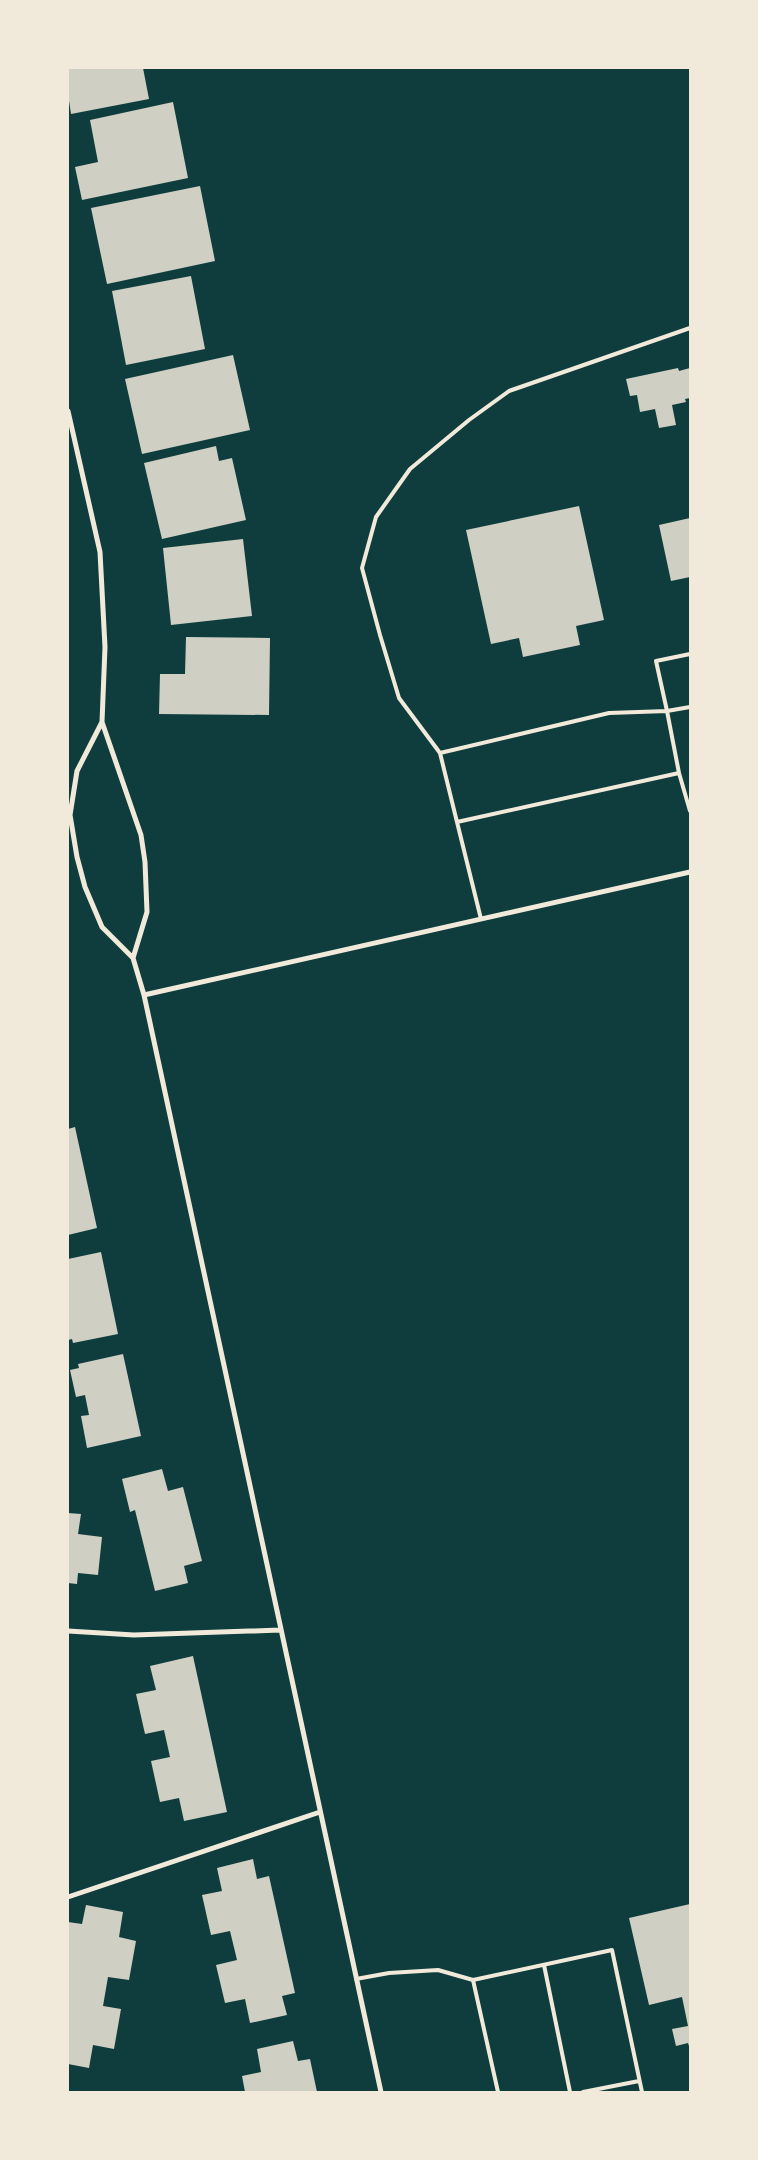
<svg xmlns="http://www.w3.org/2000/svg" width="758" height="2160" viewBox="0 0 758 2160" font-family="Cabin,sans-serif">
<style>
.building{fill:#cfcfc3}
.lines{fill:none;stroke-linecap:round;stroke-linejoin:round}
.service{stroke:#f1e9da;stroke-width:4}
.minor{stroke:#f1e9da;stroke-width:5}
</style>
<rect width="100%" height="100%" fill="#0f3d3e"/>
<path class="building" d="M68 68H143L149 99 71 114 68 94Z
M173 102 188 178 82 200 75 167 98 162 90 120Z
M200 186 215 261 107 284 91 208Z
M191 276 205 349 126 365 112 291Z
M233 355 250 430 142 454 125 379Z
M678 368 679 371 690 368V398L685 399 686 402 672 405 676 425 659 428 655 409 640 412 637 395 630 396 626 379Z
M216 446 219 461 232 458 246 520 162 539 144 463Z
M579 506 604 620 576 626 580 645 523 657 519 638 491 644 466 530Z
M690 518V577L671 581 659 525Z
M243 539 252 616 171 625 163 548Z
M186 637 270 638 269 715 159 714 160 674H185Z
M75 1127 97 1228 68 1235V1129Z
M101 1252 118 1334 73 1343 72 1339 68 1340V1259Z
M123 1354 141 1436 87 1448 81 1416 89 1415 85 1395 76 1397 70 1370 79 1368 78 1364Z
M162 1469 168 1491 183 1487 202 1561 184 1566 188 1583 155 1591 135 1510 130 1512 122 1479Z
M68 1513 81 1514 78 1534 102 1537 98 1575 78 1573 77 1584 68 1583Z
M193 1656 227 1812 184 1821 179 1798 160 1802 151 1761 170 1757 164 1730 145 1734 136 1694 156 1690 150 1666Z
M253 1859 257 1879 269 1876 295 1993 282 1996 287 2015 250 2023 245 1999 225 2003 216 1965 237 1960 230 1931 211 1935 202 1895 222 1891 217 1868Z
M690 1904V2049L688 2043 676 2046 672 2029 688 2026 682 1997 649 2005 629 1918Z
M86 1905 123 1912 119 1937 136 1941 129 1980 108 1977 103 2006 121 2009 114 2049 93 2045 89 2068 68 2064V1922L82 1924Z
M293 2041 298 2061 310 2059 317 2092H245L242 2076 261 2072 257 2049Z"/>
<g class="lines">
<path class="service" d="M690 654 656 661 667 711 690 707
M440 753 399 698 380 635 362 568 376 517 410 469 469 420 509 391 690 328
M457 822 440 753 609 713 667 711 679 773
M481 919 457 822 679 773 690 811
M544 1965 570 2092
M356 1979 389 1973 438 1970 473 1980 612 1950 642 2092
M473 1980 498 2092
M583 2092 639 2081"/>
<path class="minor" d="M68 411 100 552 105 647 102 722 141 835 145 862 147 912 133 958
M102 722 77 771 70 815 77 857 85 887 102 927 133 958 144 995 381 2092
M144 995 690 872
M68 1631 134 1635 280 1630
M68 1897 320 1812"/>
</g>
<rect width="758" height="2160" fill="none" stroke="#f1e9da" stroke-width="138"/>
</svg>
